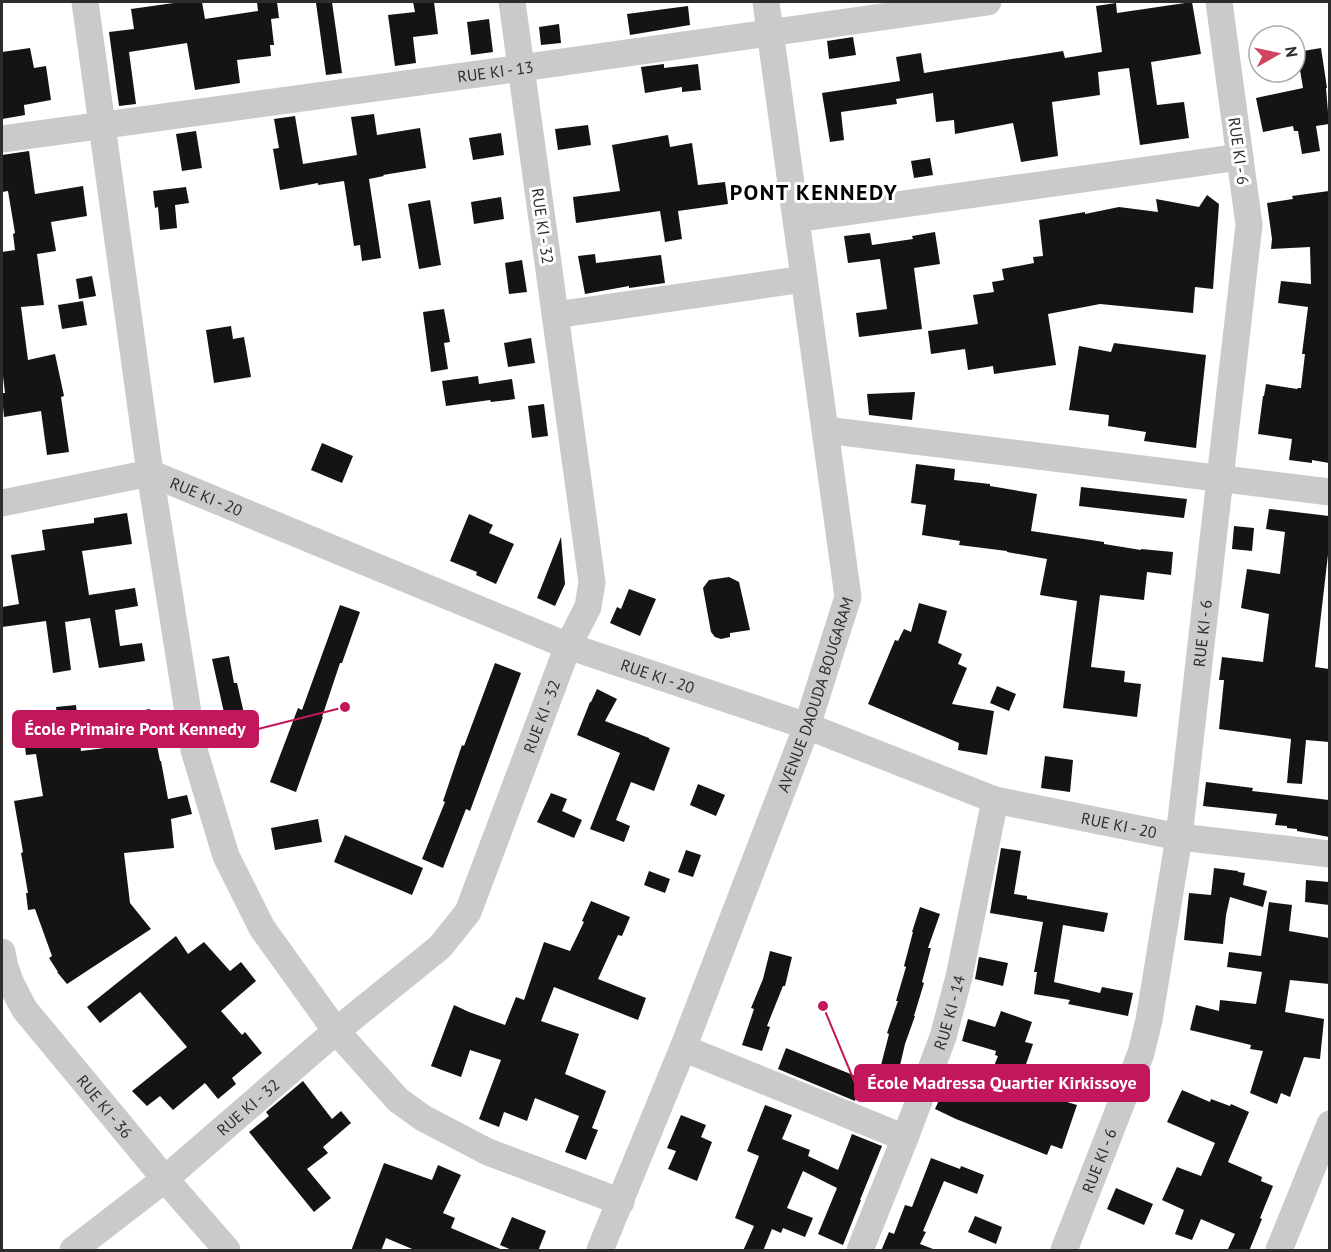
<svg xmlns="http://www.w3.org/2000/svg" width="1331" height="1252" viewBox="0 0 1331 1252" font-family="'PT Sans',sans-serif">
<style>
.building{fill:#141414}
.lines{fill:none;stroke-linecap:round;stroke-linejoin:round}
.minor{stroke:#cacaca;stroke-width:27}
.labels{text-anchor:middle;stroke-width:6;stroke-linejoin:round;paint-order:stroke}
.street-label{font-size:16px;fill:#2d2d2d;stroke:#fff}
.district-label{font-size:22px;font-weight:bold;letter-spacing:1.5px;fill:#000;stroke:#fff}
.leader{fill:none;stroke:#c2185b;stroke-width:2}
.callout-dot{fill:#c2185b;stroke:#fff;stroke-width:2}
.callout{fill:#c2185b;stroke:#c2185b;stroke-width:2}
.callout-label{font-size:18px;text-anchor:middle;font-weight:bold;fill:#fff}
</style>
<rect width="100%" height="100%" fill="#fff"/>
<path class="building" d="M181 2H202L205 19 258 11 257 2H277L279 18 271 19 274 45H270L271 56 237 60 240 83 195 90 187 43 129 52 136 104 119 106 109 32 134 29 131 9Z
M332 2 342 73 326 75 316 3Z
M413 2H434L438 34 413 37 416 63 395 66 388 15 415 12Z
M1192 2 1201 54 1151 62 1157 105 1184 102 1189 138 1140 145 1129 68 1098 72 1100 95 1052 102 1058 156 1021 162 1013 123 955 134 954 120 936 122 933 93 896 99 897 104 841 112 844 140 830 142 822 93 900 81 896 57 921 53 924 73 1063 51 1065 58 1102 52 1096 6 1116 3 1117 13Z
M688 6 690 25 630 35 627 14Z
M489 19 493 52 471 55 467 22Z
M559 24 561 43 541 45 539 27Z
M853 37 856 55 829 59 827 41Z
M30 48 34 68 46 66 51 100 24 105 25 115 2 119V52Z
M1321 48 1327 88H1326L1329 124 1316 126 1320 151 1302 154 1298 131H1294L1293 126 1263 132 1256 98 1303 88 1297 52Z
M664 64V68L698 64 701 90 682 92V87L645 93 641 67Z
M374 114 377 135 420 128 426 168 383 175 384 176 369 179 381 258 362 261 360 245 354 246 344 181 318 185V183L280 190 273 149 279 148 274 119 295 116 303 164 357 155 351 117Z
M588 125 591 145 558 150 555 129Z
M196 131 202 168 182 171 176 134Z
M501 133 504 155 473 160 469 138Z
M668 135 670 147 692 143 698 185 725 182 728 204 678 211 682 239 665 242 660 211 576 223 573 197 620 191 612 145Z
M29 151 35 194 83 186 87 216 51 222 56 251 37 254 44 305 21 307 28 360 55 354 64 396 61 397 69 452 47 455 41 411 4 417 2 396V393H5L2 368V252L15 250 13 234 15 233 8 191 2 192V155Z
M930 158 933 175 914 178 911 161Z
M186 187 189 203 175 205 177 228 160 230 158 207 155 208 153 191Z
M1329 191V463L1312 460V463L1289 460 1292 439 1258 434 1263 396H1264L1266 384 1297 389 1298 388H1301L1305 354H1302L1308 307 1278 303 1281 281 1311 284 1310 247 1271 249 1272 239 1267 203 1293 199 1292 196Z
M1207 195 1219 204 1213 289 1195 287 1193 313 1100 304 1048 314 1056 365 994 374 993 366 968 370 965 349 931 354 928 331 978 324 973 295 994 292 992 282 1004 280 1002 269 1034 263 1033 257 1043 256 1039 220 1085 212V214L1119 207 1158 212 1156 199 1199 207Z
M501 197 504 219 474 224 471 202Z
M430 200 441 265 419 269 408 204Z
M935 232 940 264 914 268 922 329 859 337 856 313 887 309 880 259 848 263 844 236 870 233 872 245 913 239 912 236Z
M595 254 596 263 661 255 665 283 629 288V286L585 294 578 256Z
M522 260 527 292 509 294 505 263Z
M92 276 96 296 79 299 76 279Z
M83 301 87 325 62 329 58 305Z
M444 309 450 342 444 343 448 369 431 372 423 312Z
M231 326 233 339 244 337 251 377 214 383 206 330Z
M531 338 535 363 508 367 504 343Z
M1114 343 1206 355 1196 448 1144 441 1146 432 1108 426 1109 415 1069 410 1079 346 1111 352Z
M478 376 479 384 512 379 515 399 491 402 490 400 446 406 442 381Z
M915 392 912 420 869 415 867 394Z
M544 404 548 436 532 438 528 406Z
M322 443 353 456 342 483 311 470Z
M916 464 955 469 954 480 990 484V486L1037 494 1031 531 1104 542V544L1141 550V549L1173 552 1171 575 1147 572 1144 600 1100 595 1091 667 1125 671 1124 682 1141 684 1137 717 1063 708 1077 601 1040 595 1047 559 1007 552V551L959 545 960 541 922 535 926 505 911 503Z
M1081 487 1187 499 1184 518 1079 506Z
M1269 509 1329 516V546L1315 667 1329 669V742L1306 740 1302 784 1287 783 1291 739 1219 729 1224 680H1219L1222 657 1263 662 1269 614 1241 608 1247 569 1280 574 1285 532 1266 529Z
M127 513 132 544 82 551 89 595 135 588 138 606 115 610 120 646 142 643 145 661 99 668 90 618 65 622 71 670 53 673 46 621 2 627V607L19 604 11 555 45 550 42 530 94 523V518Z
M469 514 493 525 489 533 514 544 496 584 476 575 477 572 450 561Z
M1234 526 1254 528 1252 551 1232 549Z
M561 537 565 584 555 606 537 598Z
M729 577 739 582 750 630 730 633V637L721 639 715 637 711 632 703 588 709 580Z
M629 589 656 599 640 636 610 623 617 607 621 609Z
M919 603 947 611 938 643 962 654 958 664 967 668 952 704 994 711 987 755 958 750 959 743 868 704 895 640 898 641 904 629 911 632Z
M340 605 360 612 342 663H340L322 717H323L296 792 270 782 298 708 302 710Z
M229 656 234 683H237L248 731 229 735 212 659Z
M495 663 521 673 470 811 466 809 443 868 422 859 445 802 443 801 462 745 464 746Z
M997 686 1016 694 1009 711 990 703Z
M597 689 617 699 605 721 649 738V739L670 748 654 791 631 782 616 820 630 826 624 842 590 829 620 753 577 735 590 702H591Z
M76 705 81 751 113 747 108 717 150 709 160 761H161L168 799 187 795 192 814 171 819 174 848 124 853 130 903 151 929 67 984 57 972H58L49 958 52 956 35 909 28 910 26 893H28L21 853 23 852 14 801 43 796 36 754 26 755 22 721 57 716 56 707Z
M1045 756 1073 760 1070 792 1041 788Z
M1206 782 1253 788 1252 791 1329 800V837L1297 831V829L1287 828V826L1275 825 1277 814 1203 806Z
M698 784 725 795 716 816 690 805Z
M551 793 567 799 562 811 582 820 574 838 537 822Z
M318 819 322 842 275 850 271 828Z
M345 835 423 868 412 895 334 862Z
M1001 848 1021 851 1014 894 1027 896V899L1108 913 1104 932 1063 925 1054 982 1100 993 1102 987 1133 993 1128 1016 1068 1004 1070 1000 1034 994 1037 972H1034L1043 922 990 913Z
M686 850 701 855 693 877 678 872Z
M1214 868 1238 871V872L1245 873 1243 885 1267 891 1263 907 1230 897 1226 915 1223 944 1184 940 1189 893 1211 895Z
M649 871 670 879 665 893 644 885Z
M1306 880 1329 882V905L1305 902Z
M591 901 630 917 622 936 618 935 598 979 646 998 638 1020 554 987 541 1021 579 1034 565 1074 606 1091 592 1128 598 1130 586 1160 565 1152 579 1116 535 1098 527 1121 504 1112 499 1127 479 1119 501 1060 470 1050 461 1077 431 1066 454 1005 469 1012 505 1025 516 997 524 1000 544 942 570 951 584 922 582 921Z
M1269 902 1292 905 1289 931 1329 938V984L1290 980 1285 1012 1324 1019 1320 1059 1304 1057 1290 1097 1281 1093 1277 1104 1250 1093 1263 1051 1250 1049 1251 1045 1190 1030 1196 1005 1219 1011 1220 1000 1256 1004 1262 972 1227 967 1229 952 1261 956Z
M920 907 940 914 928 948H931L922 982 924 983 914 1016H915L905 1044 898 1074 880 1069 889 1034 887 1033 898 1001H896L906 967 904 966 913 932H912Z
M176 936 188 954 204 942 230 971 241 962 256 981 221 1011 242 1035 245 1032 262 1053 232 1078 236 1084 218 1099 205 1083 173 1110 160 1096 147 1106 132 1091 187 1047 140 992 100 1023 87 1007Z
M770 951 792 957 785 986H783L767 1026 770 1027 762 1051 742 1045 754 1009 751 1008 763 979Z
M979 957 1008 963 1003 986 975 979Z
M1001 1011 1032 1022 1025 1042 1033 1044 1023 1073 1071 1089 1067 1102 1077 1105 1062 1149 1051 1145 1047 1155 956 1119 935 1109 945 1087 980 1101 998 1056 995 1055 996 1051 962 1041 968 1019 995 1027Z
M786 1048 863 1079 855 1101 778 1069Z
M303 1081 332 1119 341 1111 351 1123 323 1147 328 1153 307 1169 331 1198 314 1212 249 1132 269 1116 266 1112Z
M1182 1090 1210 1102 1211 1099 1230 1106 1231 1104 1249 1112 1228 1162 1262 1177 1261 1181 1273 1186 1260 1218 1262 1219 1249 1251H1227L1235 1234 1201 1219 1192 1240 1175 1234 1184 1210 1162 1200 1177 1167 1201 1176 1215 1143 1167 1122Z
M765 1105 792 1115 782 1139 810 1150 808 1156 838 1170 852 1134 882 1146 860 1200H861L843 1245 818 1234 837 1188 803 1171 787 1208 813 1218 805 1237 783 1228 781 1233 772 1229 763 1251H743L754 1226 735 1218 759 1156 747 1151Z
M681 1115 706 1125 701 1137 712 1142 697 1181 668 1169 676 1151 667 1148Z
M931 1158 960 1169 961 1166 984 1175 977 1194 944 1181 923 1231 926 1232 920 1244 933 1249V1251H881L889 1232 894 1234 905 1205 912 1207Z
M384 1163 432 1180 438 1165 461 1175 443 1213 455 1218 451 1228 505 1251H417L386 1238 381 1251H351Z
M1116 1188 1153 1204 1144 1225 1107 1209Z
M975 1216 1002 1227 996 1244 968 1232Z
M512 1217 546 1231 538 1251H514L500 1245Z"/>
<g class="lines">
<g class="minor">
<path d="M85 2 150 473 194 750 226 856 262 928 336 1031 398 1100 423 1118 488 1152 621 1202"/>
<path id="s1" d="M2 139 521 68 988 2"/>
<path d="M796 219 1240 157"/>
<path d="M555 315 804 279"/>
<path d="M825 430 1330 492"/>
<path id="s2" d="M2 503 150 473 568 646 807 726 995 800 1179 837 1330 854"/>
<path id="s3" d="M2 952C5 975 14 990 25 1010L165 1179 227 1250"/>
<path d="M683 1048 905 1138"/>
<path id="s4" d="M73 1250 165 1179 336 1031 440 947 468 912 568 646 588 607 592 582 512 2"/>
<path id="s5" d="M600 1250 683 1048 807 726 848 597 766 2"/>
<path id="s6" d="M860 1250 905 1138 943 1037 959 977 995 800"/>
<path id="s7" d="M1064 1250 1141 1053 1149 1020 1179 837 1249 225 1219 2"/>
<path d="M1279 1250 1330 1124"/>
</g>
</g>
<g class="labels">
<g class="street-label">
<text dy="6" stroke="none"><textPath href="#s1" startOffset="498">RUE KI - 13</textPath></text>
<text transform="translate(1239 151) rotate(82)" y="6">RUE KI - 6</text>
<text transform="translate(543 226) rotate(82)" y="6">RUE KI - 32</text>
<text dy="6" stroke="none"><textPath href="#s2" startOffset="212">RUE KI - 20</textPath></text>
<text dy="6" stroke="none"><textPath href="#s7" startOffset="636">RUE KI - 6</textPath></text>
<text dy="6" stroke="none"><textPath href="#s2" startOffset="698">RUE KI - 20</textPath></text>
<text dy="6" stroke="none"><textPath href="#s5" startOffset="596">AVENUE DAOUDA BOUGARAM</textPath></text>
<text dy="6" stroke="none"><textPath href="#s4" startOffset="730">RUE KI - 32</textPath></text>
<text dy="6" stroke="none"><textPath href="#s2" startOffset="1184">RUE KI - 20</textPath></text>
<text dy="6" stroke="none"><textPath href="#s6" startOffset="254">RUE KI - 14</textPath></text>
<text dy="6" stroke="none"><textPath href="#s3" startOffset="188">RUE KI - 36</textPath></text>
<text dy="6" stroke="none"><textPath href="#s4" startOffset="226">RUE KI - 32</textPath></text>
<text dy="6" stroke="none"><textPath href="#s7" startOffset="96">RUE KI - 6</textPath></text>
</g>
<g class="district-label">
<text x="814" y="200">PONT KENNEDY</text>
</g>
</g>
<path class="leader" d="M345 707L258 729M823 1006L855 1083"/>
<g class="callout-dot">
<circle cx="345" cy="707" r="6"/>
<circle cx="823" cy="1006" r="6"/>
</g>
<g class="callout">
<rect x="13" y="711" width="245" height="36" rx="6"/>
<rect x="855" y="1065" width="294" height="36" rx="6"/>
</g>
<g class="callout-label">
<text x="135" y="735">École Primaire Pont Kennedy</text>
<text x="1002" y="1089">École Madressa Quartier Kirkissoye</text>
</g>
<rect width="1331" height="1252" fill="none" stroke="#2d2d2d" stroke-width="6"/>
<g transform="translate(1277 54) rotate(81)"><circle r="28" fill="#ffffff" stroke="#ababab" stroke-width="1.5"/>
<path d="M0-4.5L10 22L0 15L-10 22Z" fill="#cf455f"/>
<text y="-9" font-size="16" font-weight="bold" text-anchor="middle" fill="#2d2d2d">N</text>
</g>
</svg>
